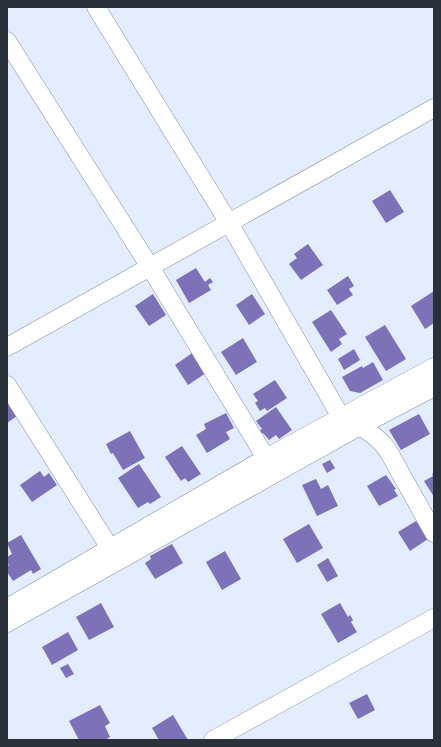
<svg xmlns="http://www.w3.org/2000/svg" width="441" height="747" viewBox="0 0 441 747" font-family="Quicksand,sans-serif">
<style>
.building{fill:#7d71b8}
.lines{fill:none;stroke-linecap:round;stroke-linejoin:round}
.minor-casing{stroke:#8291a8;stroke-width:19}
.minor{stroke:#fff;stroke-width:18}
</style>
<rect width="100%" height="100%" fill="#e3edfd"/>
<path class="building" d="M390 190 404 212 386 223 372 201Z
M308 244 323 265 301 280 289 264 297 258 294 254Z
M196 268 205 282 210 278 213 282 208 285 211 290 189 303 176 280Z
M348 276 354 286 349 289 353 295 337 305 327 290Z
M434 291V323L425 329 411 306Z
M153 294 166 315 149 326 135 306Z
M252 294 265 314 249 325 236 305Z
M331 310 347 334 339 339 342 344 331 352 312 322Z
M385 325 406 359 386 371 365 337Z
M243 338 257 362 236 375 221 352Z
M354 349 360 360 344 370 338 359Z
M195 351 209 371 188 385 175 365Z
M373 362 383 380 360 393 350 391 342 377 362 366 363 368Z
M275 380 287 398 267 411 265 408 260 411 255 403 258 401 253 394Z
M7 394 20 414 7 423Z
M276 407 292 430 279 439 276 435 269 440 263 433 260 435 258 432 262 429 256 421Z
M226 413 234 428 226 432 230 439 207 453 196 435 206 429 204 424Z
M419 414 430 434 401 450 389 430Z
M130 431 145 458 123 470 113 453 111 454 106 444Z
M182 446 201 474 188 482 185 478 181 481 165 457Z
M330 460 335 468 327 473 322 464Z
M139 464 161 497 150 504 148 502 138 508 118 478Z
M40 471 44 477 49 473 57 485 32 502 20 485Z
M434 473V497L424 481 433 476 432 474Z
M386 475 396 489 394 490 398 496 379 506 367 486Z
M316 479 321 489 328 485 338 506 317 516 302 485Z
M416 521 428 539 410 551 398 532Z
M309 524 323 548 297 563 283 539Z
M21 535 41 569 33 574 31 570 13 581 7 572V566L9 565 7 562V557L12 554 7 543Z
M172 544 183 563 155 579 145 563 151 559 150 556Z
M225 551 241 579 222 590 206 562Z
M328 558 338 576 327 582 317 565Z
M101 603 114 627 89 640 76 617Z
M340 603 348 617 350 615 353 620 351 622 357 632 338 643 321 614Z
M68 632 78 650 52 665 42 647Z
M68 664 74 674 66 678 60 668Z
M367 694 375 710 358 719 349 703Z
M100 705 110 723 105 726 110 737 105 740H79L69 721Z
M173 715 188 740H159L152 728Z"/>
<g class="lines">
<defs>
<path id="minor" d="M96 7 229 223 341 417C359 425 374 433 387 449L434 533
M7 41 150 267 266 458
M7 347 434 108
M7 385 110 548
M7 608 266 458 434 367
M7 623 360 426 434 387
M213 740 434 618"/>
</defs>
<use href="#minor" class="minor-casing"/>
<use href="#minor" class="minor"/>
</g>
<rect width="441" height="747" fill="none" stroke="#2b313b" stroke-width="16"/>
</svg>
